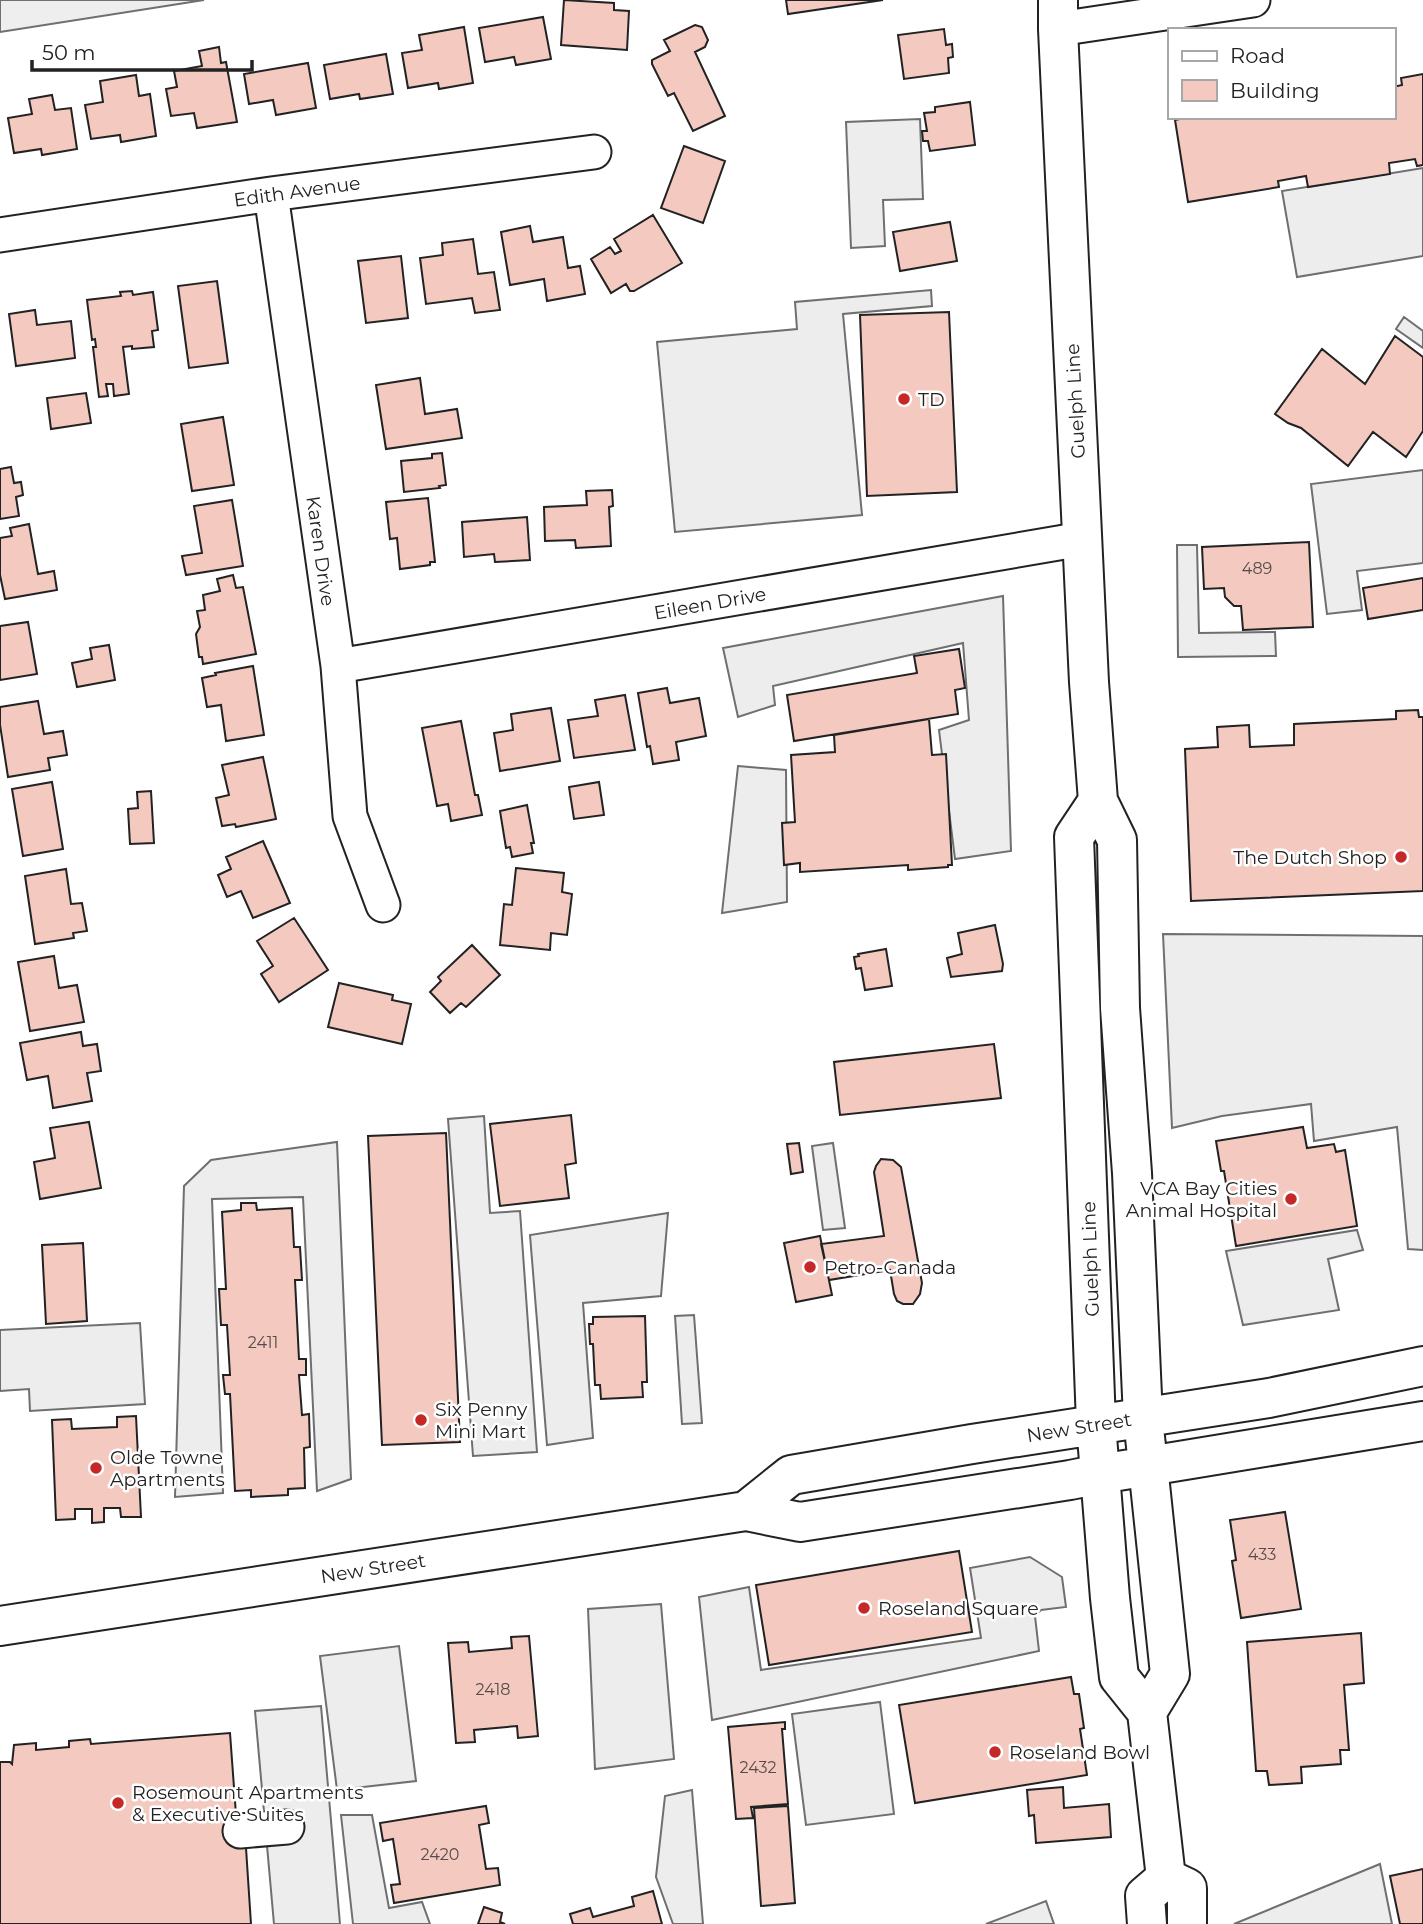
<svg xmlns="http://www.w3.org/2000/svg" width="1423" height="1924" viewBox="0 0 1423 1924" font-family="Montserrat,sans-serif">
<style>
.green{fill:#eee;stroke:#6f6f6f;stroke-width:2}
.parking{fill:#ededed;stroke:#6f6f6f;stroke-width:2}
.building{fill:#f3c9c0;stroke:#222;stroke-width:2}
.lines{fill:none;stroke-linecap:round;stroke-linejoin:round}
.minor-casing{stroke:#222;stroke-width:37}
.major-casing{stroke:#222;stroke-width:42}
.minor{stroke:#fff;stroke-width:33}
.major{stroke:#fff;stroke-width:38}
.poi-dot{fill:#c62828;stroke:#fff;stroke-width:2.5}
.labels{text-anchor:middle;stroke-width:5;stroke-linejoin:round;paint-order:stroke}
.number-label{font-size:16px;fill:#564c4a}
.street-label{font-size:19px;fill:#222;stroke:#fff}
.poi-label{font-size:19px;fill:#222;stroke:#fff;text-anchor:start}
</style>
<rect width="100%" height="100%" fill="#fff"/>
<path class="green" d="M0 0H204L0 32Z"/>
<path class="parking" d="M920 119 923 199 883 200 885 246 851 248 846 122Z
M1423 168V256L1297 277 1282 191Z
M931 290 932 306 843 314 862 515 675 532 657 342 797 329 795 302Z
M1404 317 1423 331V348L1396 329Z
M1423 470V563L1357 571 1362 610 1327 614 1311 484Z
M1177 545H1197L1199 633 1275 632 1276 656 1178 657Z
M1003 596 1011 851 955 859 939 730 969 720 963 643 773 686 775 705 738 717 723 648Z
M738 766 786 770 787 902 722 913Z
M1163 934 1423 936V1250L1408 1249 1397 1127 1314 1141 1311 1104 1222 1116 1172 1128Z
M484 1116 490 1213 520 1211 537 1452 473 1456 448 1119Z
M337 1142 351 1479 317 1491 303 1197 212 1199 223 1493 175 1497 184 1186 211 1160Z
M833 1143 845 1228 823 1230 812 1146Z
M668 1213 661 1296 583 1303 593 1438 547 1445 530 1235Z
M1357 1230 1363 1250 1328 1259 1339 1310 1243 1325 1226 1251Z
M694 1315 702 1423 682 1424 675 1316Z
M140 1323 145 1404 30 1411 29 1389 0 1391V1330Z
M1030 1557 1062 1577 1066 1607 1041 1610 1035 1616 1039 1651 712 1720 699 1597 749 1587 761 1670 981 1638 970 1568Z
M661 1604 674 1759 595 1769 588 1609Z
M399 1646 416 1781 337 1790 320 1656Z
M880 1702 894 1814 806 1825 792 1714Z
M321 1706 340 1924H274L255 1711Z
M692 1790 703 1924H673L656 1877 665 1796Z
M341 1815H372L389 1908 422 1902 430 1924H353Z
M1380 1864 1392 1924H1234Z
M1046 1901 1054 1924H986Z"/>
<path class="building" d="M564 0 614 3V10L629 11 627 50 561 45Z
M786 0H883L788 14Z
M543 17 551 59 516 65 514 57 485 62 479 28Z
M695 25 702 27 708 40 705 47 695 52 725 116 693 131 674 93 668 96 652 64V60L670 51 664 40Z
M464 27 473 83 439 89 438 83 408 88 402 53 422 50 419 35Z
M944 29 946 45 952 44 953 57 948 58 949 73 904 79 898 35Z
M219 47 221 63 226 62 237 122 197 128 194 113 171 116 166 89 177 87 174 71 202 66 199 51Z
M386 54 393 94 360 99 359 94 330 99 324 65Z
M308 63 316 108 276 115 273 100 249 104 244 74Z
M1423 74V165L1417 166 1415 159 1389 163 1390 174 1308 187 1306 176 1278 181 1279 187 1188 202 1175 120 1189 117H1393V87L1402 85 1401 78Z
M136 75 139 96 150 94 156 136 121 142 120 135 91 139 85 105 103 102 100 81Z
M52 95 55 110 71 108 77 149 42 155 41 149 14 153 8 118 32 114 29 99Z
M970 102 975 145 930 151 928 141H923L922 131H927L924 113 935 112V107Z
M684 146 725 161 703 223 661 208Z
M653 215 682 263 634 291H630L626 284 611 293 591 259 610 247 615 254 621 251 614 239Z
M950 222 957 261 900 271 893 232Z
M530 226 533 242 563 237 568 268 580 266 585 294 547 301 544 279 510 285 501 232Z
M473 239 478 274 494 272 500 310 475 313 472 298 426 304 420 258 443 255 442 243Z
M401 256 408 318 366 323 358 261Z
M217 281 228 363 189 368 178 286Z
M132 291 133 295 153 292 158 330 152 331 154 347 132 349V346L123 347 129 394 114 396 113 384H106L108 396 99 397 93 347H96L95 339 92 340 87 300 121 296 120 292Z
M35 310 37 325 71 321 75 358 16 366 9 314Z
M949 312 957 492 867 496 860 315Z
M1395 336 1423 357V431L1406 457 1373 432 1348 466 1301 428 1288 423 1275 414 1322 349 1365 384Z
M420 378 425 414 457 409 462 438 386 449 376 385Z
M86 393 91 423 51 429 47 398Z
M223 417 234 485 192 491 181 424Z
M442 453 446 485 439 486 440 488 404 492 401 461 432 458V454Z
M11 467 14 483 21 482 23 495 16 497 19 516 0 519V469Z
M612 490 613 506 609 507 611 546 576 548 575 540 545 541 544 507 587 505 586 491Z
M428 498 435 562H430V565L400 569 397 538 390 539 386 502Z
M232 500 243 566 186 575 182 556 202 553 194 506Z
M527 517 530 560 495 562 494 554 464 557 462 522Z
M29 524 38 574 54 571 57 590 5 599 0 575V538L12 536 10 528Z
M1309 542 1313 627 1243 630 1241 606H1234L1225 597 1224 588 1204 589 1202 547Z
M233 575 236 588 243 587 256 654 203 664 202 657H199L196 634 200 627 197 611 205 610 203 595 220 591 217 579Z
M1423 578V610L1368 619 1363 588Z
M28 622 37 674 0 680V626Z
M109 645 115 680 77 687 72 663 92 659 90 648Z
M959 649 965 688 955 690 958 714 794 741 787 695 917 673 914 656Z
M253 666 264 735 226 741 221 705 207 707 202 678 216 675 215 673Z
M667 688 670 703 699 698 706 736 676 742 679 760 653 764 650 746 647 747 638 693Z
M625 695 635 750 574 758 568 720 598 716 595 700Z
M38 701 44 734 63 731 67 755 48 758 50 770 8 777 0 725V707Z
M551 708 560 761 500 771 494 733 513 730 511 714Z
M1418 710 1419 717H1423V891L1191 901 1185 749 1218 747 1217 727 1249 725 1250 747 1294 745V724L1396 719V711Z
M929 719 932 755 946 754 952 865H948V867L908 870V865L800 872V863L784 865 782 823 795 822 791 755 835 752 834 735Z
M461 721 475 795H478L482 815 451 821 448 804 437 806 422 728Z
M263 757 276 819 236 827 235 824 222 826 216 798 229 795 222 765Z
M52 782 63 849 23 856 12 789Z
M599 782 604 815 574 819 569 787Z
M151 791 154 843 130 844 128 809 138 808 137 792Z
M527 805 534 843H531L533 853 512 857 510 847 506 848 500 811Z
M263 841 290 903 253 918 241 891 227 897 218 875 231 869 226 857Z
M516 868 564 873 562 892 572 894 567 935 551 933 550 950 500 945 504 904 512 905Z
M66 869 71 904 82 903 87 931 73 933 74 938 35 944 25 876Z
M294 918 328 970 279 1002 261 974 273 966 257 941Z
M995 925 1003 964 1002 971 951 977 947 958 962 954 958 933Z
M472 945 500 975 466 1007 461 1003 450 1013 430 992 441 981 438 977Z
M886 949 892 986 865 990 861 968 856 969 854 957 859 956 858 954Z
M54 956 59 988 77 985 84 1022 30 1031 18 962Z
M339 983 393 995 392 1000 411 1004 402 1044 328 1027Z
M81 1032 83 1046 97 1044 101 1071 87 1073 92 1101 53 1108 48 1076 27 1080 20 1043Z
M994 1044 1001 1098 840 1115 834 1062Z
M571 1115 576 1163 565 1165 569 1198 500 1206 490 1124Z
M89 1122 101 1188 40 1199 34 1162 55 1158 50 1128Z
M1303 1127 1307 1148 1334 1144 1336 1152 1345 1150 1357 1226 1236 1246 1224 1171H1221L1216 1141Z
M446 1133 460 1442 382 1445 368 1136Z
M799 1143 803 1172 791 1174 787 1144Z
M881 1159 893 1160 901 1167 922 1283 920 1294 913 1304H903L897 1301 894 1294 890 1270 829 1280 821 1244 884 1236 874 1172 876 1166Z
M241 1203H256L257 1210 292 1208 294 1247H300L302 1280H295L299 1359H306V1375H299L302 1415 309 1414 310 1447 304 1448 305 1488 288 1489V1495L251 1497V1490L235 1491 230 1394H225L223 1375H230L227 1325H221L219 1289H226L222 1212 241 1210Z
M820 1236 832 1295 796 1302 784 1243Z
M83 1243 87 1321 46 1324 42 1245Z
M645 1316 647 1382H642L643 1397 601 1399 600 1385H595L593 1344H590L589 1324H593V1317Z
M136 1416 141 1517H121L120 1508H104V1522L92 1523V1509H75V1519L56 1520 52 1420 71 1419 72 1429 117 1427V1417Z
M1285 1512 1301 1609 1241 1618 1232 1561 1236 1560 1230 1520Z
M959 1551 972 1632 769 1665 756 1585Z
M1361 1633 1364 1683 1344 1685 1349 1750H1340L1341 1764 1301 1767 1302 1783 1269 1785 1267 1771H1256L1247 1642Z
M529 1636 538 1736 518 1738 517 1726 474 1730 475 1742 456 1743 448 1643 468 1642 469 1652 512 1648 511 1637Z
M1071 1677 1074 1694H1079L1084 1728 1080 1729 1087 1775 915 1803 899 1705Z
M785 1722V1729H782L788 1804 751 1807 753 1818 736 1819 728 1727Z
M230 1733 238 1842H242V1848H246L251 1924H0V1762H10L12 1764 14 1745 36 1743V1750L69 1747V1741L90 1739 91 1744Z
M1063 1787 1064 1808 1109 1804 1111 1837 1036 1843 1034 1815 1029 1816 1027 1790Z
M486 1806 489 1823 479 1825 486 1869 498 1868 500 1885 394 1903 391 1885 400 1884 393 1839 383 1841 380 1823Z
M788 1806 795 1903 761 1906 754 1808Z
M1423 1869V1924H1400L1390 1876Z
M653 1891 662 1924H573L570 1914 590 1908 593 1917 634 1906 632 1897Z
M484 1907 502 1913 500 1922 505 1924H478Z"/>
<g class="lines">
<defs>
<path id="minor" d="M1058 29 1253 0
M271 194 338 666 350 816 383 905
M0 235 271 194 594 152
M338 666 1082 539
M240 1831 287 1827"/>
<path id="major" d="M1058 0V29L1089 682 1098 801 1117 840 1120 1008 1132 1173 1143 1418 1170 1674 1147 1712
M1098 801 1074 837 1096 1424 1110 1598 1119 1677 1147 1712 1166 1878
M746 1511 791 1475 972 1444 1269 1398 1423 1366
M0 1626 746 1511 800 1522 1070 1480 1100 1474 1423 1421
M1166 1878 1187 1888V1924
M1147 1924 1145 1896 1166 1878"/>
</defs>
<use href="#minor" class="minor-casing"/>
<use href="#major" class="major-casing"/>
<use href="#minor" class="minor"/>
<use href="#major" class="major"/>
</g>
<g class="poi-dot">
<circle cx="904" cy="399" r="7"/>
<circle cx="1401" cy="857" r="7"/>
<circle cx="1291" cy="1199" r="7"/>
<circle cx="810" cy="1267" r="7"/>
<circle cx="421" cy="1420" r="7"/>
<circle cx="96" cy="1468" r="7"/>
<circle cx="864" cy="1608" r="7"/>
<circle cx="995" cy="1752" r="7"/>
<circle cx="118" cy="1803" r="7"/>
</g>
<g class="labels">
<g class="number-label">
<text x="1257" y="574">489</text>
<text x="263" y="1348">2411</text>
<text x="1262" y="1560">433</text>
<text x="493" y="1695">2418</text>
<text x="758" y="1773">2432</text>
<text x="440" y="1860">2420</text>
</g>
<g class="street-label">
<text transform="translate(297 191) rotate(-8)" y="7">Edith Avenue</text>
<text transform="translate(1075 401) rotate(-93)" y="7">Guelph Line</text>
<text transform="translate(321 551) rotate(82)" y="7">Karen Drive</text>
<text transform="translate(710 603) rotate(-10)" y="7">Eileen Drive</text>
<text transform="translate(1090 1259) rotate(-92)" y="7">Guelph Line</text>
<text transform="translate(1079 1427) rotate(-9)" y="7">New Street</text>
<text transform="translate(373 1568) rotate(-9)" y="7">New Street</text>
</g>
<g class="poi-label">
<text x="918" y="406">TD</text>
<text x="1387" y="864" text-anchor="end">The Dutch Shop</text>
<text x="1277" y="1195" text-anchor="end">VCA Bay Cities<tspan x="1277" dy="22">Animal Hospital</tspan></text>
<text x="824" y="1274">Petro-Canada</text>
<text x="435" y="1416">Six Penny<tspan x="435" dy="22">Mini Mart</tspan></text>
<text x="110" y="1464">Olde Towne<tspan x="110" dy="22">Apartments</tspan></text>
<text x="878" y="1615">Roseland Square</text>
<text x="1009" y="1759">Roseland Bowl</text>
<text x="132" y="1799">Rosemount Apartments<tspan x="132" dy="22">&amp; Executive Suites</tspan></text>
</g>
</g>
<rect x="1168" y="28" width="228" height="91" fill="#ffffff" stroke="#a7a7a7" stroke-width="2"/>
<rect x="1182" y="51" width="35" height="10" fill="#ffffff" stroke="#a7a7a7" stroke-width="2"/>
<text x="1230" y="63" font-size="21" fill="#222222">Road</text>
<rect x="1182" y="80" width="35" height="21" fill="#f3c9c0" stroke="#a7a7a7" stroke-width="2"/>
<text x="1230" y="98" font-size="21" fill="#222222">Building</text>
<path d="M32 60v10h220v-10" fill="none" stroke="#222222" stroke-width="3.5"/>
<text x="42" y="60" font-size="21" fill="#222222" stroke="#ffffff" stroke-width="5" paint-order="stroke">50 m</text>
</svg>
